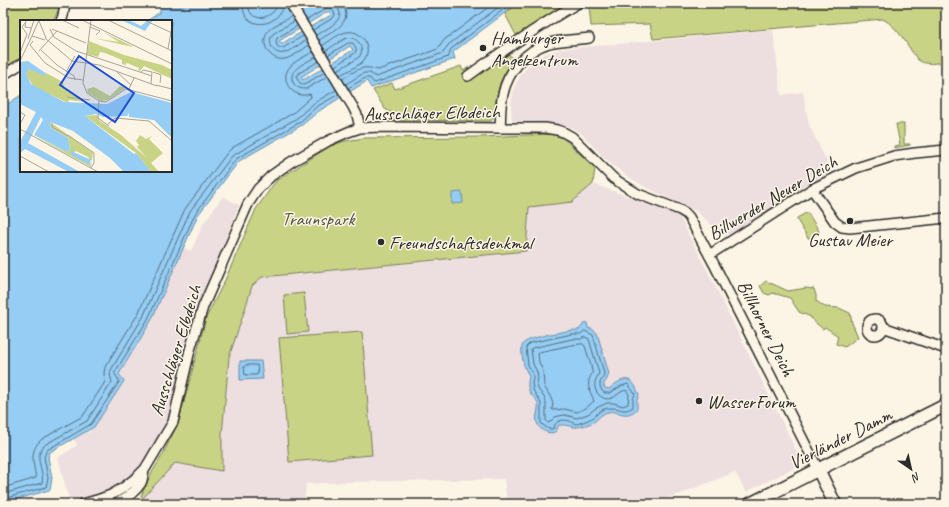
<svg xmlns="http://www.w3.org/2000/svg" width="949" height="507" viewBox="0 0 949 507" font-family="Caveat,sans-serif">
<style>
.built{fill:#eddee0;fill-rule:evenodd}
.green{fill:#c8d386;stroke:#7a7f58}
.water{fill:#95cdf4;stroke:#6b8ca4;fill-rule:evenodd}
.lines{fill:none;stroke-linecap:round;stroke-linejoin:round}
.shore{stroke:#556c7b;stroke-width:1}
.street-casing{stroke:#2b2b2b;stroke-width:12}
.secondary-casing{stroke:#2b2b2b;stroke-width:15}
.street{stroke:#fcf5e5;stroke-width:9}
.secondary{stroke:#fcf5e5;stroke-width:12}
.poi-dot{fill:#2b2b2b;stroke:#fcf5e5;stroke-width:1.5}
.labels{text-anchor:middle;stroke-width:3;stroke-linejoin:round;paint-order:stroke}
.poi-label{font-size:19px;fill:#2b2b2b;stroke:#fcf5e5;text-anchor:start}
.street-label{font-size:19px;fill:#2b2b2b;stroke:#fcf5e5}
.park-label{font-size:19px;fill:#525542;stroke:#fcf5e5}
.inset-road{fill:none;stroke:#a8a49b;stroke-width:1}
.view{fill:#1d4ed8;fill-opacity:0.15;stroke:#1d4ed8;stroke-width:2}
.inset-edge{fill:none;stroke:#2b2b2b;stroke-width:2}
</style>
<rect width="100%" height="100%" fill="#fcf5e5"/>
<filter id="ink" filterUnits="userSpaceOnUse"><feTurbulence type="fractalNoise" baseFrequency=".025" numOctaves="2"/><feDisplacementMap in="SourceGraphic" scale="8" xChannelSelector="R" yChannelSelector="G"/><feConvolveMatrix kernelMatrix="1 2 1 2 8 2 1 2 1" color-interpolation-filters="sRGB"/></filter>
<g filter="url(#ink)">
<path class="built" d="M773 30 781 95 803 92 809 125 832 172 802 188 736 232 729 234H722L696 211 647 188 627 176 603 157 581 133 568 126 549 123 512 121 511 105 514 88 522 73 532 62 545 54 561 49Z
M593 184 678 214 706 268 799 456 796 467 746 492 735 472 683 493 647 504H507L504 479 345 482 306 484 304 504H141L143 498 175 463 222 471V435L229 357 245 309 252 286 262 277 526 251 528 207 572 202ZM583 324 587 325 588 328 592 329 608 377 604 383V386L605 388 609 389 619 382 624 380H630L632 382 639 395 637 400V409L635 411 624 415 609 412 600 416 596 420 573 427 569 425H560L558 426 545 432 540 428 537 424 538 404 534 398 532 396 527 383 529 378 525 342 528 339 572 330H579L581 329Z
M223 196 239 205 210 279 190 326 174 406 152 449 139 467 120 484 101 494 70 504 58 458 77 445 73 438 77 430 88 433 94 427 124 381 119 374 151 321 183 248 191 251 203 224Z"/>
<path class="green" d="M3 3H59V9L53 21H21V61L3 72Z
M518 3H570L524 32 516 35 505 14Z
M593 3H946V62C935 63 925 66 917 59 907 45 898 27 883 19L653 39 650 24 591 26 589 6Z
M508 53 509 55 515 59 506 71 500 83 496 100 495 115 491 121 392 120 391 117 392 113 385 109 373 90 392 83 395 89 461 66 463 71 469 67 471 70Z
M896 124H904V144H910V145L894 148V146L900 145Z
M554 134 562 137 595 168 593 184 572 202 529 207 526 251 262 277 252 286 245 309 229 357 222 435V471L175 463 143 498 141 496 151 474 162 456 179 421 206 318 225 280 256 209 276 181 330 146 345 141 364 138 479 137Z
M806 213H808L819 231V233L810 238H808L797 220V218Z
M766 281 788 291 806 288 814 289 816 295V301L825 307 839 308 850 313 852 323 858 337 845 347 836 344 838 336 825 327 823 329 811 319V317L799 312 790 298 773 293 769 295 764 293 760 286Z
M304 293 308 332 287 334 284 295Z
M362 332 372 455 289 462 279 338Z"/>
<path class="water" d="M159 3H262L258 6 260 9 270 3H518L453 52 455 59 371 88 367 81 319 111 302 125 239 161 198 215 151 321 119 374 124 381 94 427 50 452 48 457 52 478 50 490 3 503V107L21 95V171H171V21H147L160 12V9ZM329 11 331 15 281 44 279 41ZM350 46 353 50 303 80 301 77Z
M462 192 463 203 452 204V193Z
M585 322 587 323 588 328 592 329 597 333 609 374 606 381 604 383V386L605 388 609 389C623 377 632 374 639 395L637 400V409C625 420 619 410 608 412 601 414 600 417 595 421 591 424 583 426 578 427 573 428 567 424 560 425L558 426C557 438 541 432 538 425 534 419 539 411 538 404 537 399 531 396 529 391 529 389 527 385 528 382 528 380 529 378 529 376 528 373 526 371 525 368 523 363 520 348 523 344 527 337 563 332 572 330 581 331 580 328 585 322Z
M240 361H261L263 379 240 380Z"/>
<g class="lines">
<path class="shore" d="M243 3C241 33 282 28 283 3
M249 3C246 25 276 20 277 3
M292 16C284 21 273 25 268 31 259 43 270 62 285 59 293 57 302 50 309 45
M307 20 327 8H331L334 12 335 15 333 18 313 30
M295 21C288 25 279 29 273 34 266 42 274 56 284 53 292 51 299 44 306 40
M297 26 277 38 276 41 277 46 280 48H283L303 36
M316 35C324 30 344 22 339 10 337 6 335 5 332 3
M319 40C333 31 355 23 342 3
M322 46C330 41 339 33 347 32 362 29 373 48 364 60 359 66 348 71 340 75
M325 51C332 47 341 40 347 38 357 35 366 49 359 57 353 62 344 66 337 70
M328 55 348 43H353L356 48V51L355 53 335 66
M316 57C307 62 285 70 294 84 297 88 301 89 306 89L328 76
M319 61 299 73 297 76V79L301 84H305L325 72
M342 79C356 71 361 64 378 70L438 49 444 40 494 3
M346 84 364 73H370L376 77 443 53 448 45 504 3
M348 88 365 78H370L373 82 375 83 448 57C451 54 449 51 451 49L512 3
M585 331 593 335 604 373 603 378 600 382V386L602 391 605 393H610L621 386 628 384 635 394 633 399V407C623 414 620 407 610 408 602 408 599 412 594 417 591 419 579 424 576 424 575 424 572 422 570 421 562 419 556 420 553 429H550L547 428 543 425 541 423V403L533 390 532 383 533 379V374L528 365 526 347 530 343 572 334H580Z
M585 337 589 339 599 373C598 376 596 378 595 382 593 391 602 402 612 398 617 396 620 391 626 390L629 394 628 404 623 406 614 403H607L596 408 588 414 577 418 565 415 559 416 555 417 550 422 548 423 546 420V402L544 397 538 389 537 383 538 379 537 372 533 364 531 349 532 348 572 339H581Z
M583 344 585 346C587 353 591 363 592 371 593 374 590 376 589 380 587 389 592 394 594 401L586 408 577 412 564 409 553 410 552 409 553 404 551 398 544 386 543 371 539 362 538 353 539 352 572 345Z
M246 365H257L258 374 256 375H245L244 367Z
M3 488 36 478V477C33 463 29 450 42 439L83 416 105 382 104 373 105 367 138 314 185 209 227 153 232 148 293 113 311 97V96L310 94C306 95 302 96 298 94 287 90 282 77 289 68 294 61 306 56 313 52
M3 494 42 483C45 469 31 456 46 444L87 421 112 382 110 375 111 370 143 317 190 211 232 156 297 118 314 103 336 90
M3 504 4 501 6 498 46 487 48 478 44 457 47 450 91 424 119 382C119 378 114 376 115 372L148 319 195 214 236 159 300 122 316 107 339 94"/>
<defs>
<path id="street" d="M290 3 353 107 357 115 360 128
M61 21 63 16 65 3
M3 75 21 64
M468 76C504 50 540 25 578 3
M500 128C501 116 500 105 503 94 508 71 526 50 549 43 562 40 576 40 589 38
M812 189 835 222 842 227 850 228 946 218
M709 255 812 189 856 168 894 156 915 153 946 150
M867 327a8 8 0 1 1 16 0a8 8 0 1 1-16 0Z
M883 327 946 349
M83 504 100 499 111 495 123 488 137 477 145 469 173 422 190 350 203 307 248 204 258 189 271 176 291 162 328 141 348 132 360 128 380 127 500 128H545L557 130 563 132 572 137 613 178 622 184 638 194 680 210 685 213 689 217 715 266 818 469
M116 504C125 498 135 493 141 483 143 479 143 474 144 470"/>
<path id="secondary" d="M818 469 835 504
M750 504 946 405"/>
</defs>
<use href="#street" class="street-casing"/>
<use href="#secondary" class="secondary-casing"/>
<use href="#street" class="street"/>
<use href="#secondary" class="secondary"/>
</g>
</g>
<g class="poi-dot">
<circle cx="483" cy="48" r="4"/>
<circle cx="850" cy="221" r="4"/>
<circle cx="381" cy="242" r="4"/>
<circle cx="699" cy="401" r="4"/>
</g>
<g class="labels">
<g class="poi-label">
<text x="491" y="44">Hamburger<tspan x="491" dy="22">Angelzentrum</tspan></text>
<text x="850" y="246" text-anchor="middle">Gustav Meier</text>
<text x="389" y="249">Freundschaftsdenkmal</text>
<text x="707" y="408">WasserForum</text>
</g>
<g class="street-label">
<text transform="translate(432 112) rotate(-1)" y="7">Ausschläger Elbdeich</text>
<text transform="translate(772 197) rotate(-31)" y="7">Billwerder Neuer Deich</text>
<text transform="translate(767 328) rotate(63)" y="7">Billhorner Deich</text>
<text transform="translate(175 350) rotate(-73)" y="7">Ausschläger Elbdeich</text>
<text transform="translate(840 438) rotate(-27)" y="7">Vierländer Damm</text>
</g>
<g class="park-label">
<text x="318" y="225">Traunspark</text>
</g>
</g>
<g transform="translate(20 20)">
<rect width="152" height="152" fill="#fcf5e5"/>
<path d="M83 12 112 26 113 27 73 18 99 22ZM69 21 104 35 142 45 152 50V59L124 46 120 51 118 50 119 48 107 43 105 45 102 44V40L85 33 80 32 78 37 67 34ZM11 49 26 56 24 52 43 62 44 67 66 82 49 80 48 83 14 67 6 55 7 50ZM100 66 106 68 88 80 81 81 68 73 67 69 74 67 90 76ZM77 95 80 101 101 115 127 138 117 127 119 125 116 121 120 115 126 119 132 116 129 119 143 133 131 143 139 152H131L116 133 65 96ZM30 102 73 133 71 147 14 116 47 132 50 128 48 118 31 108ZM53 131V134L56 131 68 137 72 141 70 145 51 134Z" fill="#c8d386" fill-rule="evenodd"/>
<path d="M101 0H109L121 6 128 0H133L125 11ZM8 41 24 52 27 57 9 49 6 54 11 64 44 82 87 84 111 72 152 83V118L134 100 109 97V93L107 96 83 97 76 94 65 96 114 134 116 133 131 152H104L90 138 53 111 30 102 31 108 48 118 50 128 47 132 14 115 23 100 21 97 8 123 60 152H49L5 129 0 133V122L16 92 0 84V42ZM52 126 53 132 69 139 71 137 70 145 51 135Z" fill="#95cdf4"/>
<path class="inset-road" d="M6 0 5 7 11 8M42 0 59 8M62 0 152 44M71 0 63 63 67 73 79 81 86 82 106 69 152 81M88 0 152 31M124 0 152 13M19 1 26 18M70 7 80 11 76 15M30 9 34 17 56 31 132 56M32 9 66 23M12 16 19 0M25 18 52 41 79 45 137 66M8 19 14 0M13 21 10 25 25 43 49 58 63 60M148 29 152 6M21 30 37 45 54 56 55 60M19 31 37 11M0 33 7 14 2 7 5 3M0 41 12 16 25 20M46 52 55 36M97 52 111 65M121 52 123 50 132 52 131 64M133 52 141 55 140 63M136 65 152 69M109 69 114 58M47 77 70 80M79 81 78 98 89 106M0 92 5 95 0 104M32 103V107L48 116M87 105 95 98 129 101 152 121M0 109 78 152M48 115 74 133V143L71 148M0 136 29 152"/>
<path class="view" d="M59 36 114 73 95 102 40 65Z"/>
<rect width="152" height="152" class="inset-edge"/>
</g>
<rect width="949" height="507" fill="none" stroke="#fcf5e5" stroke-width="16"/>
<rect x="8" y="8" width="933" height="491" fill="none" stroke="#2b2b2b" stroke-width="1.5" filter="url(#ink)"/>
<g transform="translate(911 469) rotate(146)" stroke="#fcf5e5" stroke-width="3" paint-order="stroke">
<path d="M0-3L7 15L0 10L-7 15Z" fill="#2b2b2b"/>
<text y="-6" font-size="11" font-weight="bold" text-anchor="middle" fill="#2b2b2b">N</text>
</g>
</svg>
